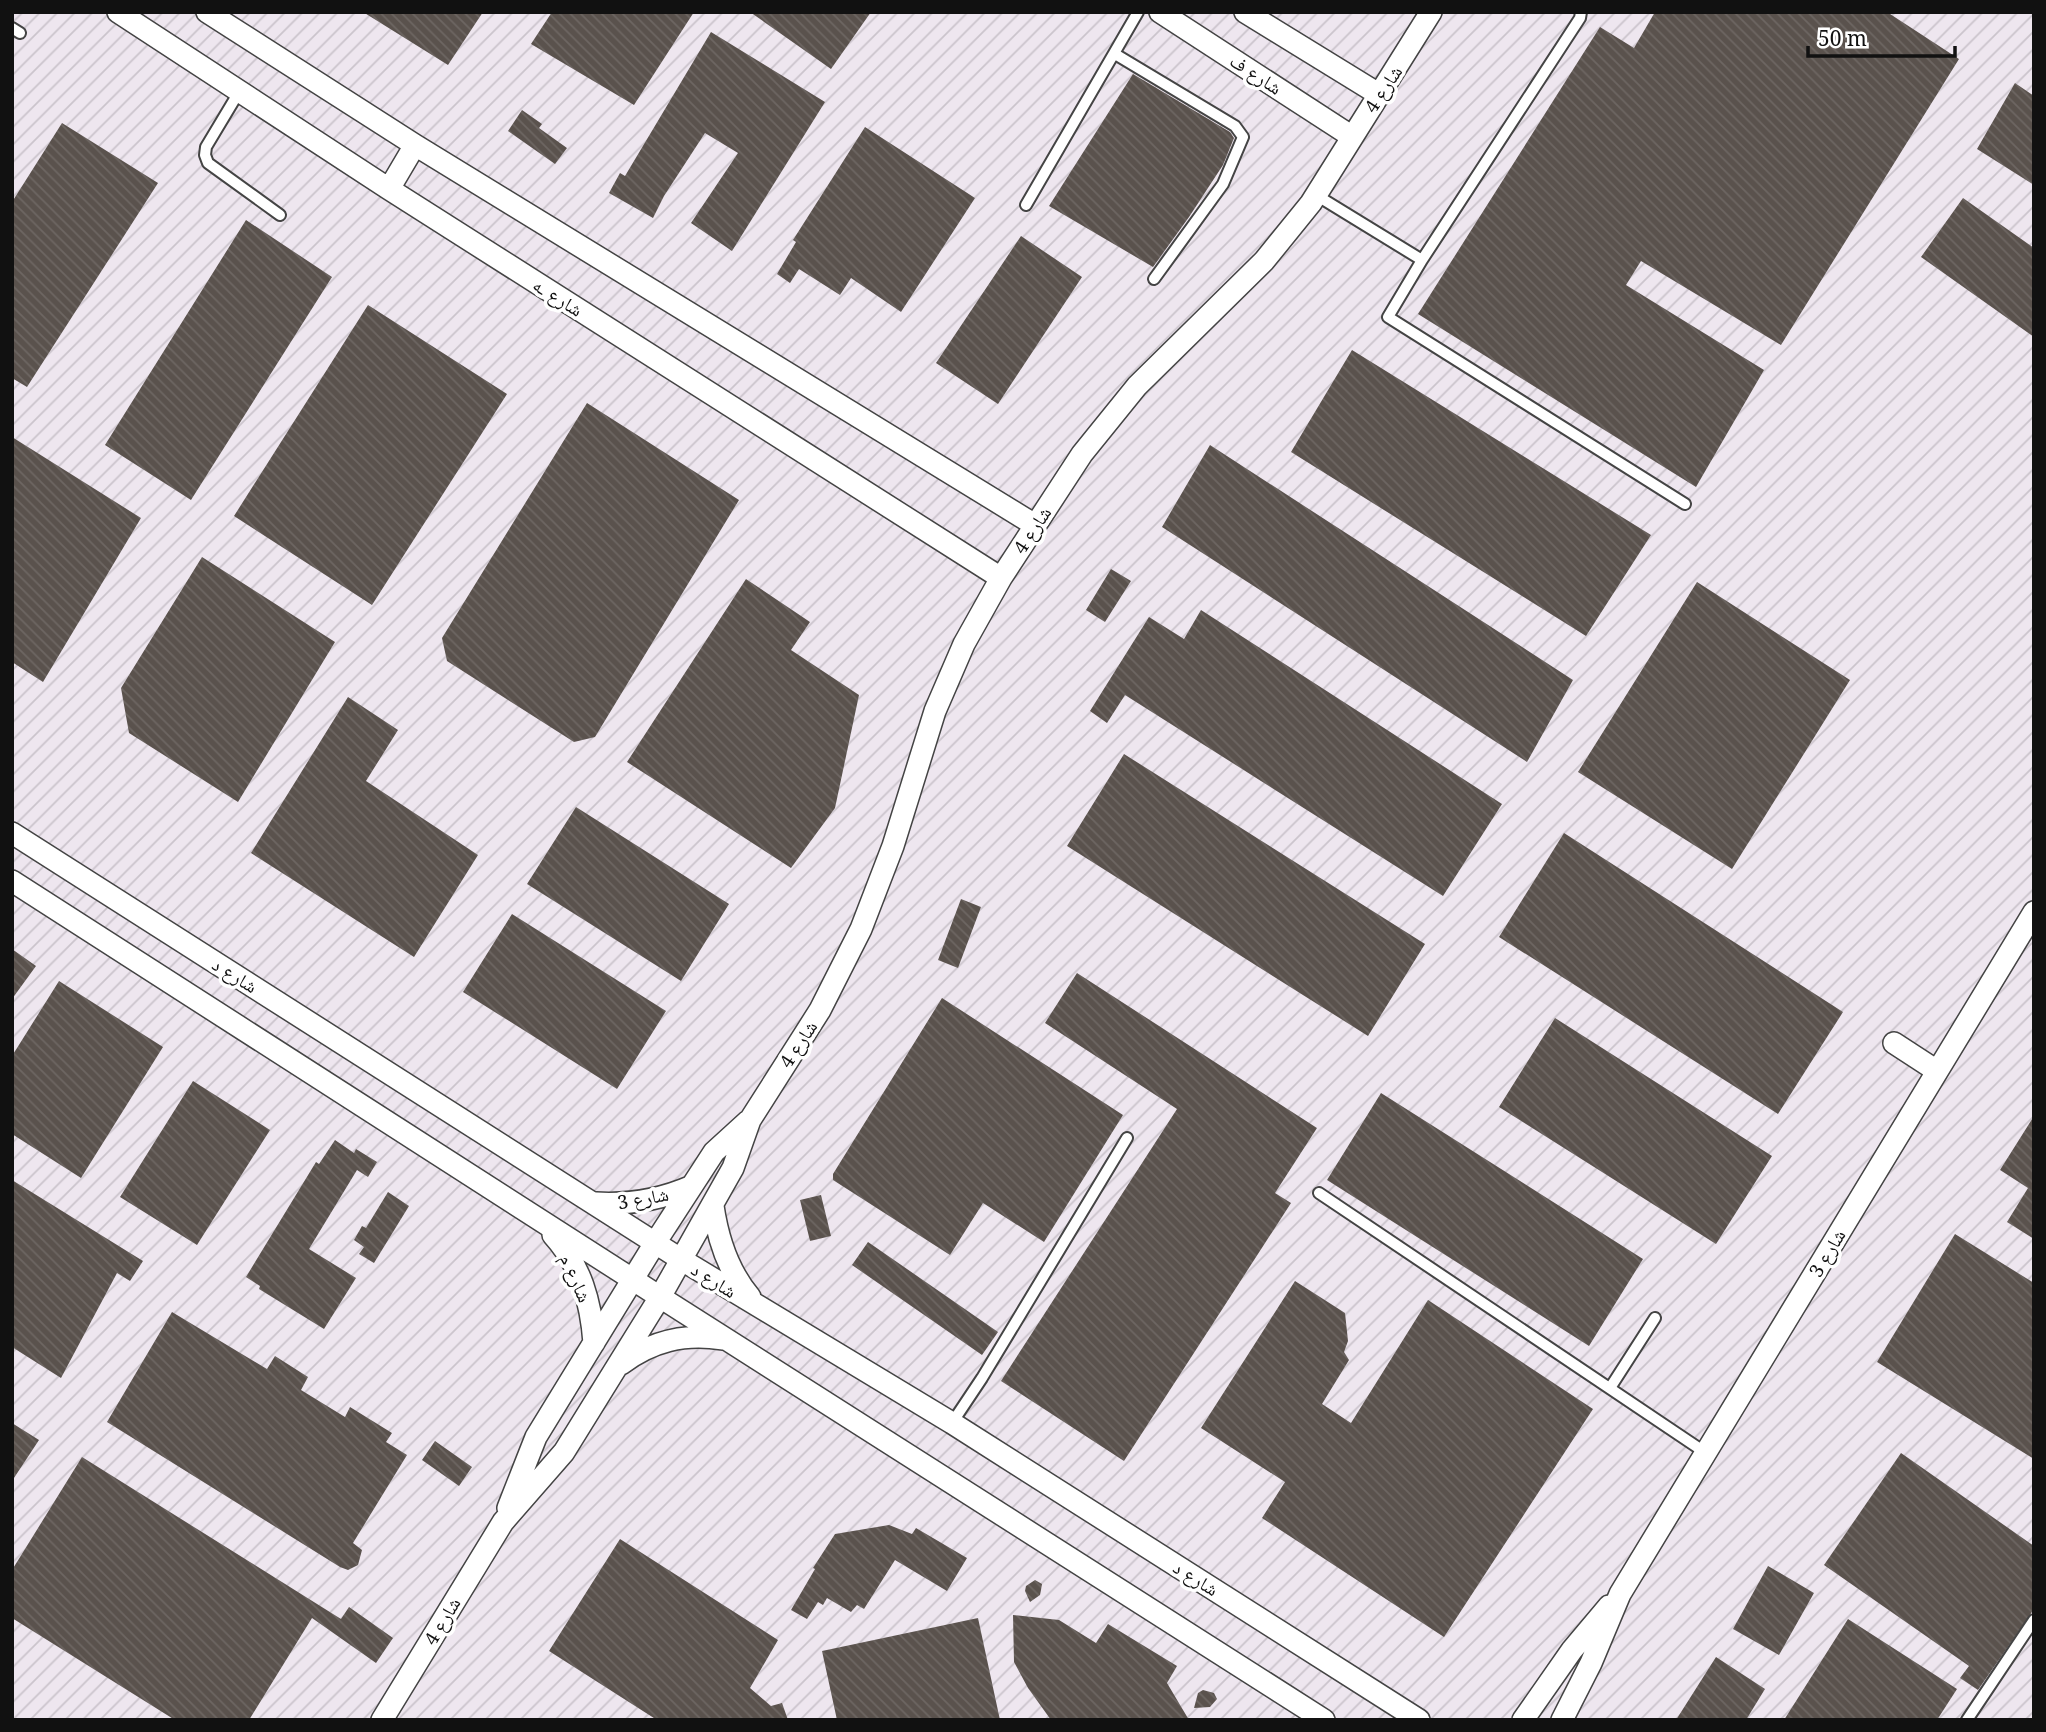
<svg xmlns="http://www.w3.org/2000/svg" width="2046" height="1732" viewBox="0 0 2046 1732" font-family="'Noto Serif','Noto Naskh Arabic',serif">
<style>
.industrial{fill:url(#industrial-furrows)}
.building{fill:url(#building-back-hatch)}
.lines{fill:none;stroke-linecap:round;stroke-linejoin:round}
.lane-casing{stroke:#444;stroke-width:14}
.street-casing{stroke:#444;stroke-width:24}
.lane{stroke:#fff;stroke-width:10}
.street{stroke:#fff;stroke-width:21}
.labels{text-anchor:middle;stroke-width:7;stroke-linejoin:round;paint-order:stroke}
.street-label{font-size:19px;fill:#111;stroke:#fff}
</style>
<defs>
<pattern id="industrial-furrows" width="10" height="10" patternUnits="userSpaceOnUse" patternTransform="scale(1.75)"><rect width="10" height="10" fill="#eee6ef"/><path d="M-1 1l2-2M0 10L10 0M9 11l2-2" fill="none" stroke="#cbc4cc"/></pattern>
<pattern id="building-back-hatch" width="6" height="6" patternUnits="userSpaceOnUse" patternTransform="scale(1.75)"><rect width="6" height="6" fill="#5a524d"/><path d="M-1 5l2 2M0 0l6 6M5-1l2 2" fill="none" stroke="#6d6662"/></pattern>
</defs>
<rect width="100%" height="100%" fill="#fffdf5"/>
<path class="industrial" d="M12 12H2034V1720H12Z"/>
<path class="building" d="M363 12H483L448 65Z
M552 12H694L634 105 531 44Z
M750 12H871L831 69Z
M1655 12H1887L1959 59 1781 345 1641 261 1626 285 1764 370 1696 487 1418 314 1600 27 1634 48Z
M711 32 825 102 732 251 691 223 738 153 705 133 664 196 653 218 609 193 620 173 625 176Z
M1133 74 1230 132 1234 138 1223 165 1189 217 1153 267 1049 206Z
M2015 83 2034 96V185L1977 149Z
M522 110 542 124 539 128 567 148 555 164 508 131Z
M62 123 158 183 27 387 12 378V202Z
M865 127 975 198 901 312 851 278 840 295 799 269 790 283 777 274 796 242 793 240Z
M1963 198 2034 248V337L1921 257Z
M246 220 332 277 191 500 105 445Z
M1021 236 1082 277 998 404 936 363Z
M368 305 507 394 372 605 234 516Z
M1352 350 1651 535 1586 636 1291 452Z
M587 403 739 500 595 737 574 742 447 661 442 638Z
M12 437 141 518 43 682 12 662Z
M1210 445 1573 680 1527 762 1162 527Z
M202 557 335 642 238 802 129 733 121 688Z
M1111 569 1131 581 1105 622 1086 610Z
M746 579 810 622 791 650 859 695 835 808 791 868 627 762Z
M1697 582 1850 680 1732 869 1578 772Z
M1201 610 1502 804 1443 896 1125 695 1107 723 1090 711 1149 617 1184 639Z
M348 697 398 730 366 781 478 855 414 957 251 853Z
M1124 754 1425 944 1368 1036 1067 846Z
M576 807 729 904 681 981 527 884Z
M1564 833 1843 1012 1778 1114 1499 937Z
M961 899 981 907 958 968 938 960Z
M512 914 666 1011 617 1089 463 992Z
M12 949 36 966 12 999Z
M1077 973 1317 1128 1275 1193 1291 1203 1124 1461 1001 1381 1177 1109 1045 1023Z
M59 981 163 1047 81 1178 12 1134V1056Z
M942 998 1123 1115 1044 1242 983 1203 950 1255 833 1180V1174Z
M1555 1018 1772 1156 1716 1244 1499 1107Z
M193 1081 270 1130 197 1245 120 1197Z
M1381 1093 1643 1259 1589 1346 1327 1180Z
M2034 1116V1239L2007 1222 2028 1188 2000 1170Z
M335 1140 354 1153 356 1149 377 1162 368 1177 357 1170 309 1249 356 1278 324 1329 259 1289 260 1286 246 1277 316 1162 319 1164Z
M12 1180 143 1261 130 1281 117 1273 61 1378 12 1347Z
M388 1192 409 1206 374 1263 359 1254 364 1247 354 1240 362 1226 366 1228Z
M821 1195 831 1236 810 1241 800 1200Z
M1955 1234 2034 1283V1459L1877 1362Z
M868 1242 998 1332 982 1355 852 1265Z
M1295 1281 1345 1313 1348 1341 1344 1352 1349 1360 1322 1404 1351 1423 1428 1300 1593 1409 1444 1637 1262 1518 1285 1482 1201 1428Z
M172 1312 267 1369 275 1356 308 1377 301 1390 345 1417 350 1407 392 1433 386 1442 407 1455 353 1543 362 1550 358 1565 348 1570 340 1567 107 1422Z
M12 1423 39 1440 12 1481Z
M435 1441 472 1467 459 1486 422 1460Z
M1901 1453 2034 1546V1609L1978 1690 1960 1678 1969 1666 1824 1565Z
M82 1457 341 1619 349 1607 393 1638 376 1663 312 1618 249 1720H175L12 1618V1570Z
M889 1525 912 1534 916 1528 967 1558 947 1591 895 1560 864 1609 857 1605 851 1612 827 1598 823 1605 818 1602 807 1619 791 1610 815 1569 813 1568 835 1534Z
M620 1539 778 1640 750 1688 771 1706 782 1703 788 1720H657L549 1651Z
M1768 1566 1814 1593 1779 1655 1733 1629Z
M1035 1580 1042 1584 1041 1590 1040 1595 1030 1602 1025 1591 1026 1586Z
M1013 1615 1059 1620 1096 1643 1108 1624 1177 1666 1167 1683 1189 1720H1051L1028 1688 1014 1662Z
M978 1618 1000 1720H837L822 1651Z
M1848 1619 1957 1689 1937 1720H1784Z
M1716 1657 1765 1689 1746 1720H1676Z
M1203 1690 1214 1693 1217 1699 1210 1707 1194 1708 1198 1693Z"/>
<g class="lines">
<defs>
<path id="lane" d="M12 28 20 33
M1115 54 1235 126 1243 137 1223 184 1154 279
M239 92 206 147 205 155 208 163 280 215
M1316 195 1422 260 1580 18 1581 12
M1026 205 1138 12
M1422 260 1388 317 1685 504
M1319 1193 1706 1453
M1610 1388 1655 1318
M952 1423 982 1378 1127 1138
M1967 1720 2034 1620"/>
<path id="street" d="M118 12 389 189 1001 578
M207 12 415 145 1035 525
M1160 12 1351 136
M1245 12 1380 95
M389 189 415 145
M12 833 682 1260 952 1423 1419 1720
M12 881 660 1297 1324 1720
M1894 1043 1937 1071
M596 1203C630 1205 660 1200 692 1186
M713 1206C718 1240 728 1271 750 1297
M553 1235C581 1266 591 1302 594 1343
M621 1364C652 1341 684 1333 722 1339
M508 1508 536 1437 655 1243 714 1152 748 1121
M382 1720 503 1522 564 1452 660 1297 733 1168 750 1120 820 1010 861 929 893 846 935 711 964 644 1001 578 1082 454 1137 386 1264 261 1311 203 1431 12
M1523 1720 1572 1650 1609 1606
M1562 1720 1591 1663 1620 1594 2034 912"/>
</defs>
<use href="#lane" class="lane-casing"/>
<use href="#street" class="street-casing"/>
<use href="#lane" class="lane"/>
<use href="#street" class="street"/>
</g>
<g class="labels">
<g class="street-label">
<text transform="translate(1256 74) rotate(33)" y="7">شارع ف</text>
<text transform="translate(1383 89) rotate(-57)" y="7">شارع 4</text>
<text transform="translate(558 297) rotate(32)" y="7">شارع ـه</text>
<text transform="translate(1032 530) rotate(-57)" y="7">شارع 4</text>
<text transform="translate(235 975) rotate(32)" y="7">شارع د</text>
<text transform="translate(798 1044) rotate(-57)" y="7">شارع 4</text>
<text transform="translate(643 1198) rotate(-10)" y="7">شارع 3</text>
<text transform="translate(1827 1253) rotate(-59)" y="7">شارع 3</text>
<text transform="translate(576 1278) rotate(66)" y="7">شارع م</text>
<text transform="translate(714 1280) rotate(32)" y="7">شارع د</text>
<text transform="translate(1196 1578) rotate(32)" y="7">شارع د</text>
<text transform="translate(442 1621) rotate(-59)" y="7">شارع 4</text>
</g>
</g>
<rect width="2046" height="1732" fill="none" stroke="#111111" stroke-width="28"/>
<path d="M1808 46v10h147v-10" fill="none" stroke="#111111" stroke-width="3.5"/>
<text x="1818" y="46" font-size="21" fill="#111111" stroke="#ffffff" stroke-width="5" paint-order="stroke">50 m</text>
</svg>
